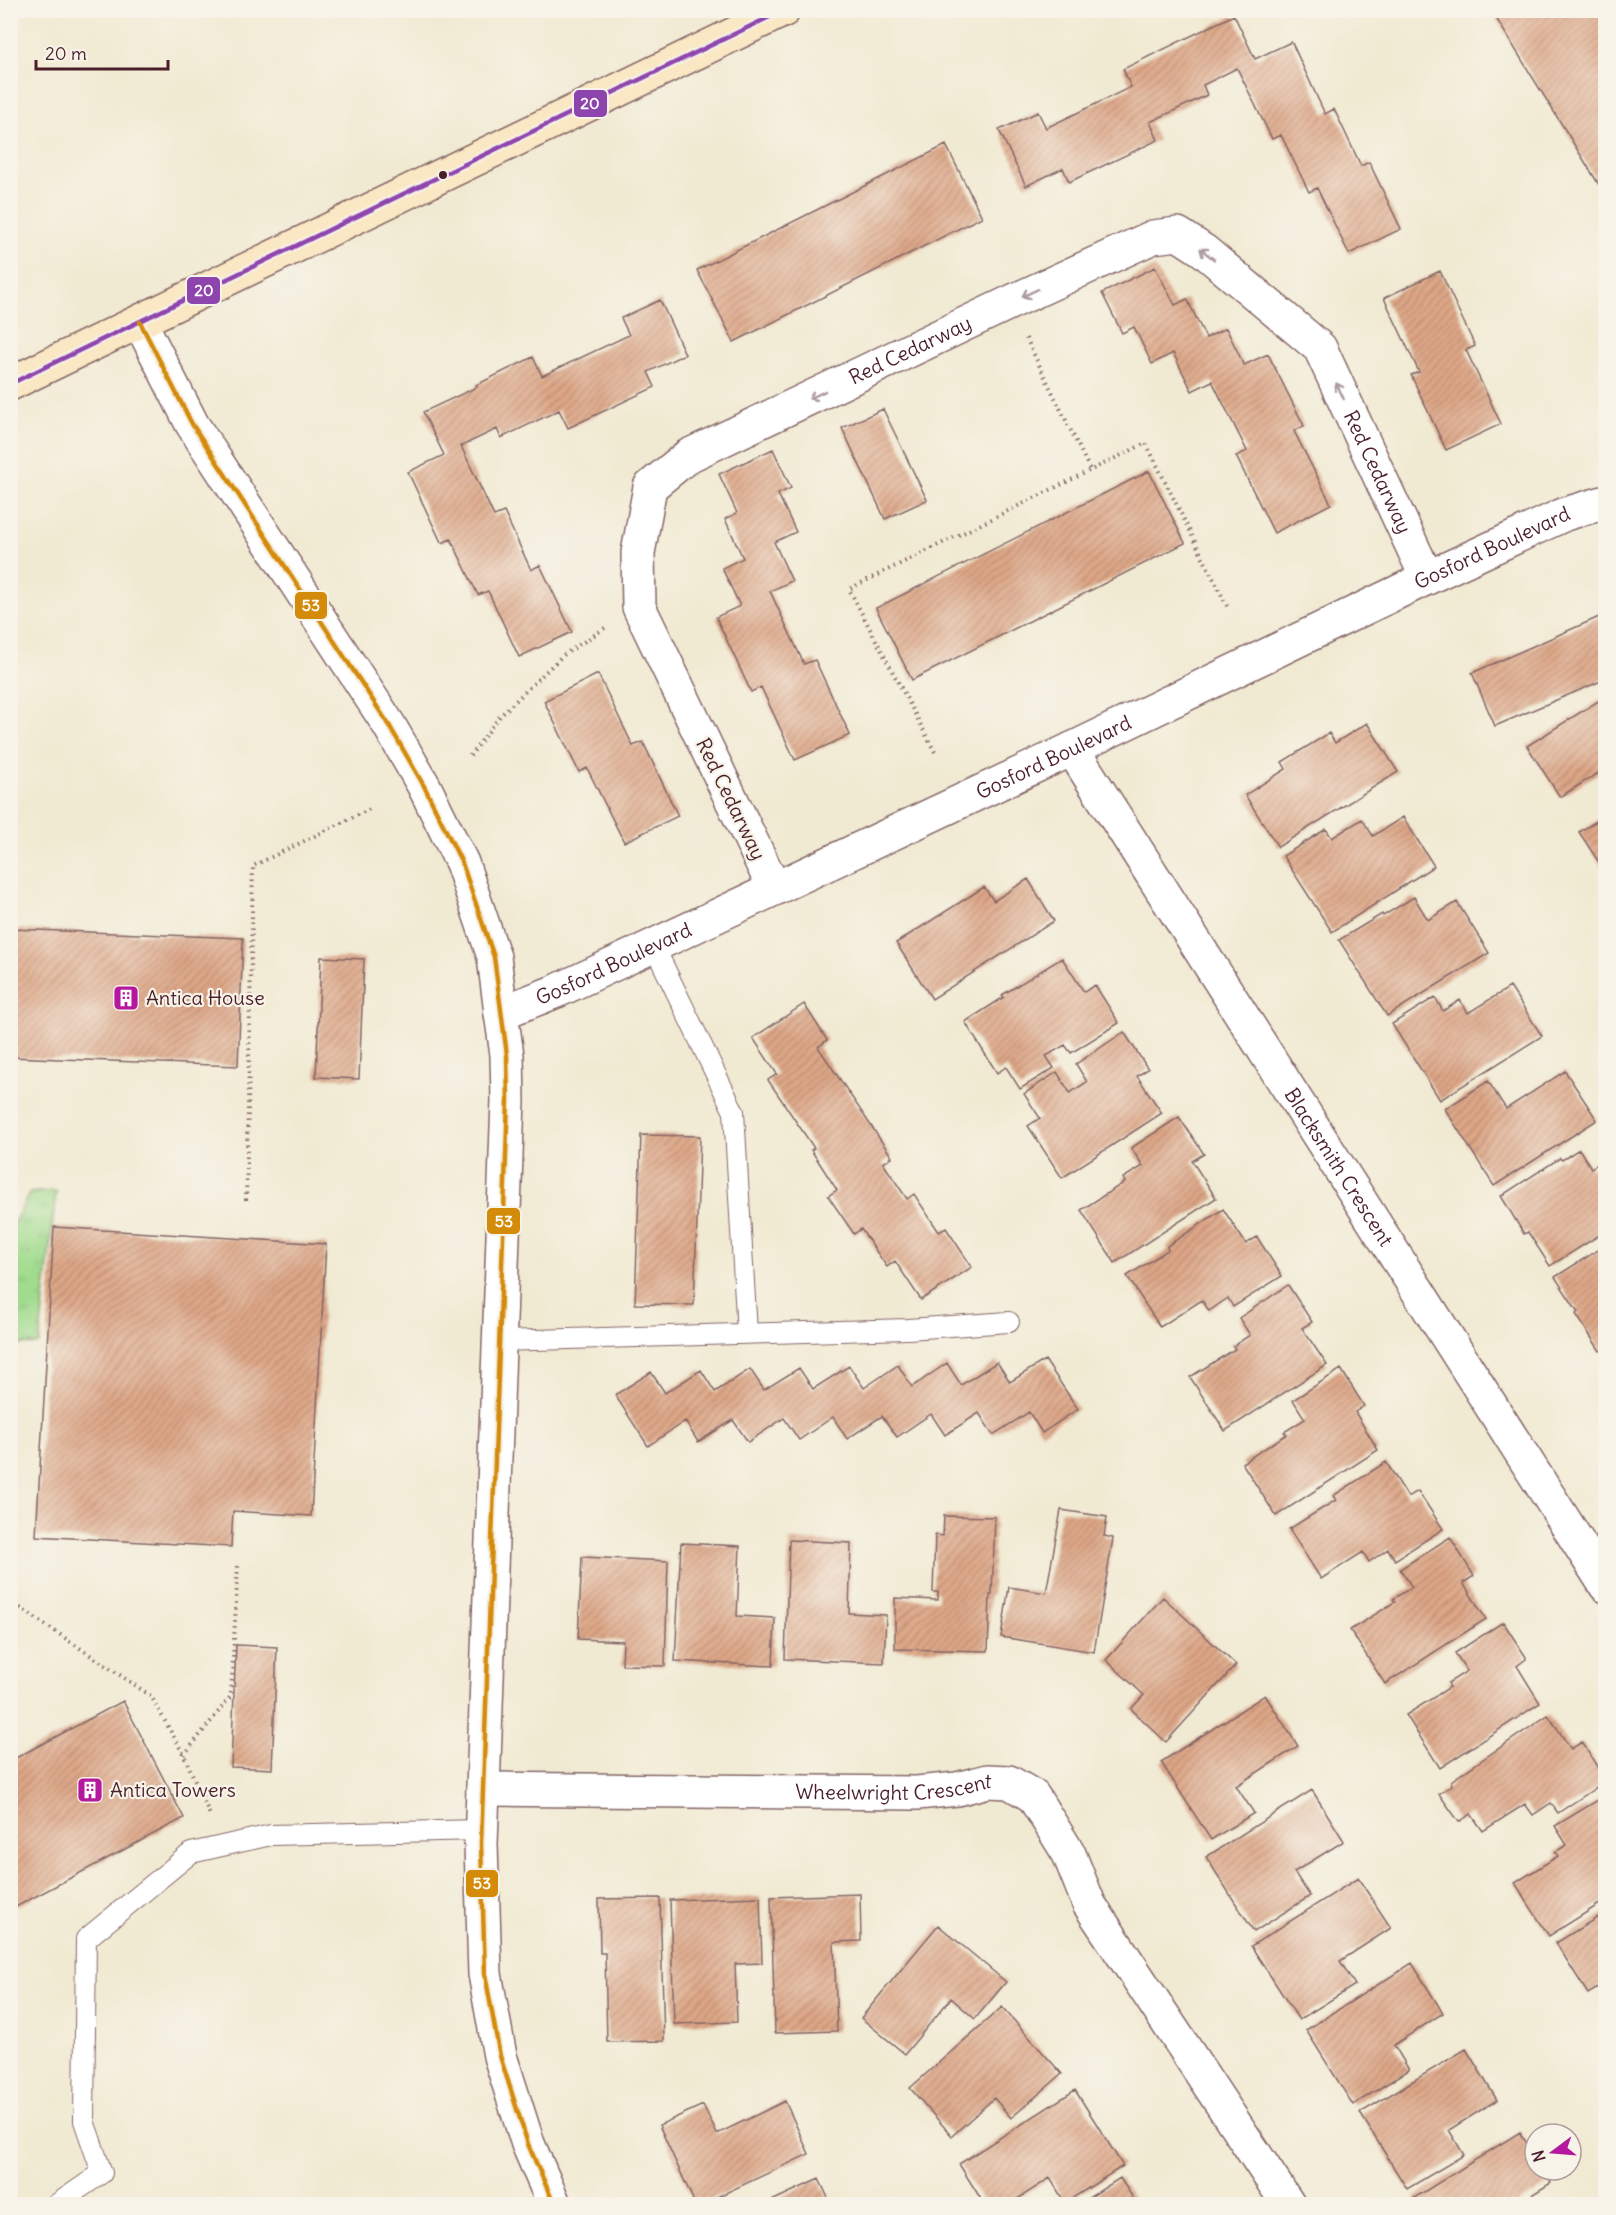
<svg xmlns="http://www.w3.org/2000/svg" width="1616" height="2215" viewBox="0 0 1616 2215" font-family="Delius,sans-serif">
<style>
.park{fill:url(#park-tufts);stroke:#767d5c;stroke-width:1.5}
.building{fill:url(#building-hatch)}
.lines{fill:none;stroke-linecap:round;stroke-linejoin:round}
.service-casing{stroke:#846666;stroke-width:22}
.minor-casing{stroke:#846666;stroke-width:36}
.tertiary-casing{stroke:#846666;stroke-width:36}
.secondary-casing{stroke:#846666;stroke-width:36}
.path{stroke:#846666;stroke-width:4;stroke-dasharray:1.5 4.5;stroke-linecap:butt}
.service{stroke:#fff;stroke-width:20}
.minor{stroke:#fff;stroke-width:33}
.tertiary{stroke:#fff;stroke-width:33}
.secondary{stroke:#fae7c3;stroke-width:33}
.bus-1-casing{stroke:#f7f3e8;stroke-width:9}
.bus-2-casing{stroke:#f7f3e8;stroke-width:9}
.bus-1{stroke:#8e44ad;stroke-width:4.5}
.bus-2{stroke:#d48b09;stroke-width:4.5}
.oneway{stroke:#ae9aa0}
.bus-dot{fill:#4a1f2b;stroke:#f7f3e8;stroke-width:2}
.labels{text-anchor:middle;stroke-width:4.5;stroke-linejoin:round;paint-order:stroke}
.street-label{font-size:20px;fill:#4a1f2b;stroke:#f7f3e8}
.poi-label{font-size:20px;fill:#4a1f2b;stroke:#f7f3e8;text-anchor:start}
.line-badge{stroke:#f7f3e8;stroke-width:2}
.badge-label{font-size:16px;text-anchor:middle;font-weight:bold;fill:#fff}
</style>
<defs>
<pattern id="park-tufts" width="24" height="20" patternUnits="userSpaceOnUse" patternTransform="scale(1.5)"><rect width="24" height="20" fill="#a1db8e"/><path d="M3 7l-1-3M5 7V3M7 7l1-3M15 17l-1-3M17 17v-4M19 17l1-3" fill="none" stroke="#8cbc7b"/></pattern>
<pattern id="building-hatch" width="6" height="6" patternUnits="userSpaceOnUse" patternTransform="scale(1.5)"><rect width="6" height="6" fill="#dea787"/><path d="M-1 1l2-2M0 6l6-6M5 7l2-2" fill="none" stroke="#b6876f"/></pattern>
</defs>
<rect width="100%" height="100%" fill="#f7f3e8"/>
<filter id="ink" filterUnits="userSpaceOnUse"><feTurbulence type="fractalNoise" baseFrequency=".0167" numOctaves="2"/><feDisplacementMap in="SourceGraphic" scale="12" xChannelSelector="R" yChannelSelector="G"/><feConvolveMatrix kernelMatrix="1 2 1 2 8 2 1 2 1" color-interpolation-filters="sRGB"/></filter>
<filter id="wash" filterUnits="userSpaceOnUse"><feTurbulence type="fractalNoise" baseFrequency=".008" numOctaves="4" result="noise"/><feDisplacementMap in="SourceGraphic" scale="24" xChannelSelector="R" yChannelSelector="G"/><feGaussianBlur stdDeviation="1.35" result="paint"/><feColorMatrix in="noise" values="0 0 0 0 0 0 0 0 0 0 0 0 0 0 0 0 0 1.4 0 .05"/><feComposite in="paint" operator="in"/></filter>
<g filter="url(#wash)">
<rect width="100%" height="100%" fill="#f1ead3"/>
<path class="park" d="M56 1191 39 1344 11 1345V1229L30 1193Z"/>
<g id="blocks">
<path class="building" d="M1491 10H1606V196Z
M1234 15 1255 59 1291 42 1292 43 1325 114 1334 109 1361 166 1369 162 1401 229 1349 254 1317 188 1309 192 1281 135 1272 139 1237 68 1203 85 1207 95 1150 122 1158 140 1069 182 1063 168 1026 186 999 130 1038 112 1046 128 1131 87 1123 69Z
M946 145 982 217 734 342 697 270Z
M1155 267 1175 305 1187 299 1206 338 1226 328 1244 365 1268 354 1304 426 1294 431 1331 504 1274 533 1236 456 1247 451 1212 381 1192 391 1173 353 1152 364 1134 327 1122 333 1102 293Z
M1440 271 1475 346 1466 350 1501 424 1446 450 1411 375 1419 372 1384 298Z
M660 300 685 354 648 372 655 387 568 428 559 410 501 438 497 429 461 446 494 516 504 512 531 570 540 565 572 632 519 657 488 591 478 595 451 539 442 543 441 542 408 472 444 455 423 412 477 387 476 385 533 357 542 376 629 335 621 318Z
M883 409 927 500 885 519 842 428Z
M773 449 791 488 778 494 796 532 774 542 792 581 770 591 804 664 815 660 850 735 795 760 761 687 751 692 716 617 740 606 722 568 743 558 725 519 737 513 719 474Z
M1149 471 1185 543 912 680 876 608Z
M1606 614V679L1495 726 1472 673Z
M598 674 633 746 643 742 678 816 624 842 587 768 579 772 544 701Z
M1606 696V774L1603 770 1560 797 1527 746Z
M1367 723 1398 772 1278 847 1245 795 1286 769 1282 762 1329 733 1335 743Z
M1606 815V873L1579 832Z
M1403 817 1434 866 1332 932 1283 856 1326 829 1332 838 1362 819 1373 836Z
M1028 879 1054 921 932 999 896 943 984 887 994 901Z
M1414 897 1428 920 1457 902 1489 953 1387 1016 1339 940 1382 914 1383 916Z
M10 929 243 938 238 1066 10 1057Z
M321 957 364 959 359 1079 316 1077Z
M1062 958 1084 992 1095 985 1119 1023 1071 1053 1065 1045 1046 1056 1054 1068 1020 1089 1006 1067 997 1073 965 1022 1004 997 1002 995Z
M1510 987 1542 1036 1440 1100 1392 1024 1435 997 1443 1011 1460 1000 1468 1013Z
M804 1004 827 1040 818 1047 892 1157 883 1163 907 1199 914 1194 939 1232 946 1228 972 1267 921 1300 895 1261 887 1267 861 1229 854 1234 828 1196 837 1190 811 1150 814 1148 768 1080 777 1074 753 1038Z
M1124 1032 1148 1069 1137 1076 1162 1113 1062 1178 1028 1126 1040 1118 1024 1094 1057 1072 1070 1093 1087 1082 1076 1064Z
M1565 1071 1597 1120 1494 1186 1445 1109 1488 1081 1506 1109Z
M1179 1117 1204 1154 1192 1161 1216 1198 1115 1263 1081 1210 1125 1182 1123 1178 1143 1166 1131 1148Z
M641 1135 700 1136 694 1305 635 1304Z
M1579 1149 1591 1168 1606 1159V1231L1550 1266 1528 1232 1524 1234 1501 1196 1560 1158 1562 1160Z
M1223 1209 1246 1244 1257 1237 1282 1276 1233 1307 1228 1298 1209 1311 1202 1300 1160 1327 1127 1276 1168 1250 1167 1246Z
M54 1227 326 1244 311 1516 233 1511 231 1547 36 1536Z
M1606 1245V1348L1600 1351 1576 1314 1578 1312 1555 1277Z
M1288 1285 1312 1322 1302 1328 1327 1365 1225 1431 1190 1377 1235 1349 1233 1346 1250 1335 1239 1318Z
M1045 1360 1078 1409 1042 1433 1029 1412 993 1435 979 1413 945 1435 931 1414 897 1437 882 1416 847 1439 833 1417 799 1440 784 1418 748 1442 733 1420 698 1442 685 1421 648 1446 615 1395 651 1372 665 1393 701 1370 715 1392 750 1369 764 1390 799 1368 813 1389 849 1366 864 1388 898 1365 912 1387 947 1363 961 1385 997 1362 1010 1382Z
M1341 1369 1364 1406 1355 1412 1378 1450 1276 1516 1242 1463 1287 1434 1284 1432 1305 1419 1293 1400Z
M1386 1462 1408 1497 1418 1491 1443 1529 1395 1560 1388 1549 1369 1562 1363 1552 1321 1579 1289 1529 1336 1500 1333 1496Z
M1061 1510 1107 1517 1104 1536 1113 1538 1094 1652 1001 1637 1009 1587 1046 1593Z
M944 1516 995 1517 992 1595H990L988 1651 895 1649V1598L938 1600V1592H933L935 1535 943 1536Z
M1450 1537 1474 1576 1463 1583 1486 1619 1385 1684 1350 1630 1395 1602 1393 1599 1412 1587 1400 1569Z
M789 1540 851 1543 849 1613 886 1615 884 1663 785 1659Z
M681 1543 740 1546 737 1616 775 1618 773 1666 675 1661Z
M582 1557 668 1561 665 1666 622 1665 623 1641 578 1639Z
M1163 1597 1236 1665 1166 1742 1131 1709 1144 1695 1106 1660Z
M1503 1622 1526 1657V1659L1517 1666 1540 1703 1440 1768 1406 1715 1450 1687 1448 1683 1467 1671 1455 1653Z
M236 1645 277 1647 272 1769 231 1767Z
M1265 1695 1298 1746 1236 1786 1254 1813 1211 1840 1161 1762Z
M123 1701 184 1818 10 1910V1761Z
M1548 1715 1571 1749 1582 1742 1606 1781 1558 1813 1551 1803 1533 1815 1525 1804 1483 1831 1471 1814 1459 1822 1439 1794 1452 1785 1451 1781Z
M1312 1790 1344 1841 1294 1872 1310 1896 1254 1932 1206 1857Z
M1606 1795V1900L1549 1936 1515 1883 1558 1856 1555 1852 1567 1845 1555 1826Z
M1358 1878 1391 1928 1340 1961 1355 1985 1299 2020 1251 1946Z
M860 1894 861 1941 834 1942 837 2031 775 2033 771 1897Z
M760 1897 762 1963 735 1964 737 2022 674 2024 670 1900Z
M660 1898 664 2041 607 2042 605 1953H600L599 1899Z
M1606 1912V1983L1588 1994 1556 1943Z
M938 1925 1006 1982 975 2019 951 1998 905 2054 861 2018Z
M1412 1963 1443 2013 1394 2045 1409 2070 1353 2105 1306 2030Z
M1002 2007 1062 2074 1011 2118 994 2098 952 2136 910 2088Z
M1466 2049 1497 2100 1449 2130 1464 2155 1407 2189 1360 2113Z
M1075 2090 1123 2166 1065 2203 1050 2178 1010 2204H984L959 2164Z
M785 2101 809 2154 702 2204H695L659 2125 703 2105 717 2134Z
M1520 2132 1535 2157V2170H1543L1551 2183 1517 2204H1418L1414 2198Z
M1120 2178 1137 2204H1079Z
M819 2179 831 2204H765Z"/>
</g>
</g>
<g filter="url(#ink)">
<use href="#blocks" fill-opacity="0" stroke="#846666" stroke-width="1.5"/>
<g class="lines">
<defs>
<path id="service" d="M653 944 734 1112 747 1333
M501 1341 908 1329 1009 1322
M57 2204 102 2173 84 2121 86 1939 191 1853 271 1835 481 1830"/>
<g id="minor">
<path d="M140 322 192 424 389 725 424 786 462 863 494 957 501 1013"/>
<path id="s1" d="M1072 749 1606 1586"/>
<path id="s2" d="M774 888 639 607 638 553 650 487 688 456 1009 303 1153 237 1178 234 1204 251 1320 348 1427 578"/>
<path id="s3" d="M483 1789 917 1793 957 1789 988 1781 1009 1782 1033 1796 1069 1854 1089 1904 1288 2204"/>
</g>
<g id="tertiary">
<path id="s4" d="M554 2204 528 2144 500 2056 485 1974 481 1844 508 1100 507 1055 501 1013 559 990 1072 749 1427 578 1565 514 1606 502"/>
</g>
<path id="secondary" d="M10 384 784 10"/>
</defs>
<use href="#service" class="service-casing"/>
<use href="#minor" class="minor-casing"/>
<use href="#tertiary" class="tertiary-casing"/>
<use href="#secondary" class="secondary-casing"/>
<path class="path" d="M1026 338 1090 470
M935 752 849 589 1146 443 1229 610
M470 756 500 716 562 656 605 628
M246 1200 253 866 372 808
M10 1601 151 1696 184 1755 210 1815
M184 1755 231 1696 238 1565"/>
<use href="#service" class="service"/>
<use href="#minor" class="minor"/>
<use href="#tertiary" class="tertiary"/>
<use href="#secondary" class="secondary"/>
<defs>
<path id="bus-1" d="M10 384 784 10"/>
<path id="bus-2" d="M140 322 192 424 389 725 424 786 462 863 494 957 507 1055 508 1100 481 1844 485 1974 500 2056 528 2144 554 2204"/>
</defs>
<use href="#bus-1" class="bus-1-casing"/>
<use href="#bus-2" class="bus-2-casing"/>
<use href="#bus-1" class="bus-1"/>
<use href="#bus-2" class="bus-2"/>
</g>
<defs><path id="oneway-shaft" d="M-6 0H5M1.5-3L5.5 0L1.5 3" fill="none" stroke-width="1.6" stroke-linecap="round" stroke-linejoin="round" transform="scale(1.5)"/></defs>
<g class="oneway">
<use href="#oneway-shaft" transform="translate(1207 254) rotate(-142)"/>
<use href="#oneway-shaft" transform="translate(1030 293) rotate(155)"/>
<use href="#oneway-shaft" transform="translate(1340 391) rotate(-115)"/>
<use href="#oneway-shaft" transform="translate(817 395) rotate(154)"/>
</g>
</g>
<defs>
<symbol id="building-square" viewBox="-11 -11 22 22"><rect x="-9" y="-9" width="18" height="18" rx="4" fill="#b5179e" stroke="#f7f3e8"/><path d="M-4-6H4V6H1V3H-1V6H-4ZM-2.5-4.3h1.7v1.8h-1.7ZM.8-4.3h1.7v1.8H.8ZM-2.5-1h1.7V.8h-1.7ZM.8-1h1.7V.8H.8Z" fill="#fff"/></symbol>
</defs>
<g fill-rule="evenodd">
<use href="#building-square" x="111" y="983" width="30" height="30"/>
<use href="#building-square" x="75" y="1775" width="30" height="30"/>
</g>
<circle class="bus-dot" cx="443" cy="175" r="5"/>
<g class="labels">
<g class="street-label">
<text dy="7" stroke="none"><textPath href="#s2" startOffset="728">Red Cedarway</textPath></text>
<text dy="7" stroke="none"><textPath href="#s2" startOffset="1340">Red Cedarway</textPath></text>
<text dy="7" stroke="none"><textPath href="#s4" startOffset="2298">Gosford Boulevard</textPath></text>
<text dy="7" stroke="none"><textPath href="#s4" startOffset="1812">Gosford Boulevard</textPath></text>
<text transform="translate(731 799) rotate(64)" y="7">Red Cedarway</text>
<text dy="7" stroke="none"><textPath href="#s4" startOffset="1326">Gosford Boulevard</textPath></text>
<text dy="7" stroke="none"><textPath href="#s1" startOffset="496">Blacksmith Crescent</textPath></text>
<text dy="7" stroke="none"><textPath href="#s3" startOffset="411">Wheelwright Crescent</textPath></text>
</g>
<g class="poi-label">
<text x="146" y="1005">Antica House</text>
<text x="110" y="1797">Antica Towers</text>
</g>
</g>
<g class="line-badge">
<rect x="573" y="89" width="35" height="29" rx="6" fill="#8e44ad"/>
<rect x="186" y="276" width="35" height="29" rx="6" fill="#8e44ad"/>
<rect x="294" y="591" width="34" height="29" rx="6" fill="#d48b09"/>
<rect x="486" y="1207" width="35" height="28" rx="6" fill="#d48b09"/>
<rect x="465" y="1869" width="34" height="29" rx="6" fill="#d48b09"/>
</g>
<g class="badge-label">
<text x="590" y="109">20</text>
<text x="204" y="296">20</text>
<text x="311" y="611">53</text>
<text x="504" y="1227">53</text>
<text x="482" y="1889">53</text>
</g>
<rect width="1616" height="2215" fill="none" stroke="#f7f3e8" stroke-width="36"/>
<g transform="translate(1553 2152) rotate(254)"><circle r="28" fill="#f7f3e8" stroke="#b29e9c" stroke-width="1.5"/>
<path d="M0-4.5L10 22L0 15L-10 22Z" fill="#b5179e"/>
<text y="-9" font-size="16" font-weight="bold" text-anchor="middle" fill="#4a1f2b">N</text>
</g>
<path d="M36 60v9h132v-9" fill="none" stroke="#4a1f2b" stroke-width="3"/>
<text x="45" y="60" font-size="18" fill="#4a1f2b" stroke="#f7f3e8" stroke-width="4.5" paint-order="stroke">20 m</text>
</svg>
